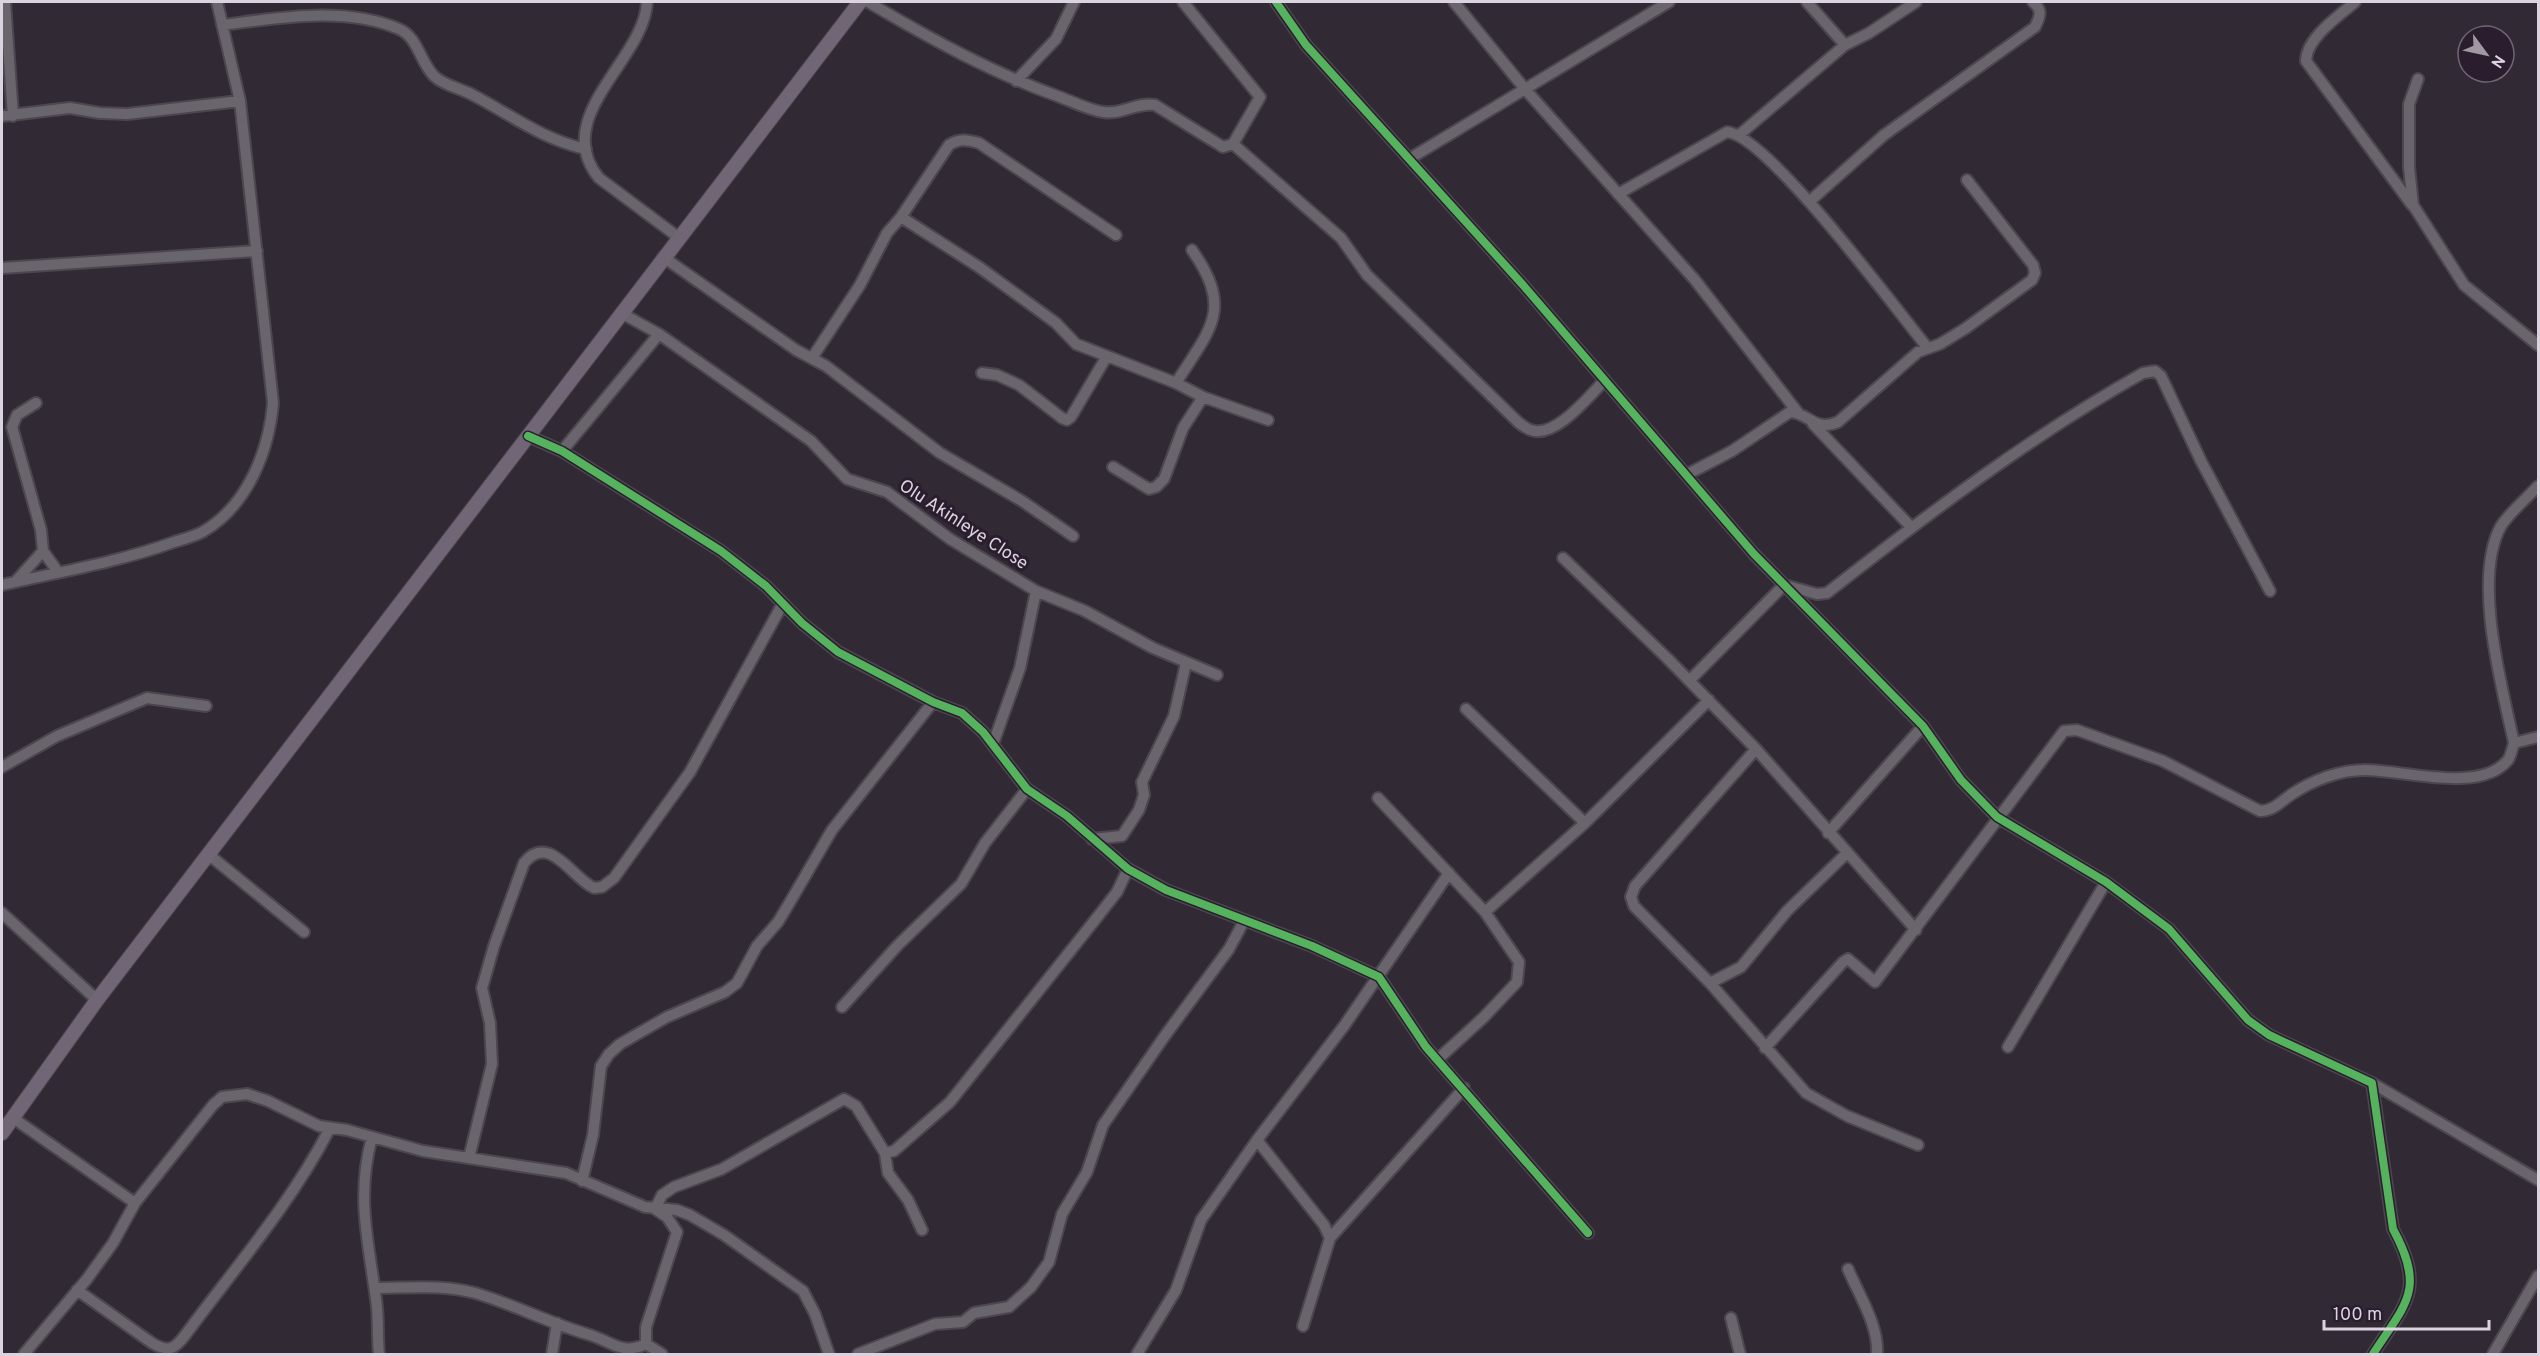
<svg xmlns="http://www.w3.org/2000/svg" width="2540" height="1356" viewBox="0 0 2540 1356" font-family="Overpass,sans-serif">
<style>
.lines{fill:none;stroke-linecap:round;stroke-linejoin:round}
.minor-casing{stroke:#4b464f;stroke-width:14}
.major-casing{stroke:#4b464f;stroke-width:16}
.minor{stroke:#6a656d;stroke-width:10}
.major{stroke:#716675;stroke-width:14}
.cycleway-casing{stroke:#291d2e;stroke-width:11}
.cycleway{stroke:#56b35d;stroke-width:8}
.labels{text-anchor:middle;stroke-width:6;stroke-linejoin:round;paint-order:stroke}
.street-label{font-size:18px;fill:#dbd3df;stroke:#291d2e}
</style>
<rect width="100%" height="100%" fill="#312a34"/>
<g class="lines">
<defs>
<path id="minor" d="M5 2 13 116
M647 2C645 59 549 117 599 178L678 237
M868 2C929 38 992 73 1060 97 1073 102 1089 110 1103 112 1122 115 1136 102 1155 105L1223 147 1233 144 1260 97 1183 2
M1276 2 1306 45 1523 285 1754 554 1923 726 1961 780 1997 817 2106 882 2169 929 2248 1020 2269 1035 2372 1083 2393 1229C2426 1290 2406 1303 2373 1354
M1454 2 1525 89 1695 280 1799 414
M1807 2 1845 45
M2355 2C2339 16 2306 38 2306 61L2412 205
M222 25C278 18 345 6 399 29 418 37 420 62 434 76 443 85 459 88 471 94 510 114 541 139 586 149
M2418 79 2409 104V167L2413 205 2464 285 2538 345
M1016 81 1056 39 1074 2
M2 116 70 108 100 113 127 114 240 101
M1739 135 1845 45 1869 33 1916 2
M1233 144 1341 238 1367 275 1519 423C1522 425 1527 429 1531 430 1555 439 1589 396 1605 380
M1409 159 1669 2
M1618 194 1727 132C1767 135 1896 309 1927 347
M1810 201 1884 135 2035 27C2040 17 2043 10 2033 2
M901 217 949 145C960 138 967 140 979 143L1116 235
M663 257 796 350 826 366 940 453 1022 501 1073 536
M2 268 257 251
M623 314 659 334 811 441 847 479 887 492 950 539 1036 591 1085 611 1153 648 1217 675
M812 358 860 285 887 233 901 217 979 267 1056 323 1076 344 1176 383 1203 397 1268 420
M982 373 997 375 1019 385 1062 418 1067 420 1071 417 1107 356
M1176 383C1210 329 1234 310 1192 250
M36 403 17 415 12 427 41 530 43 551 58 572
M1813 424 1911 527
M528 436 562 451 721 551 766 586 802 623 838 652 933 702 962 713 983 732 1027 789 1067 816 1128 869 1166 890 1312 946 1379 977 1426 1047 1588 1233
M562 451 659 334
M1113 467 1149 489 1156 487 1164 479 1183 428 1203 397
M1686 475 1732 451 1790 412C1810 413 1813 432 1838 422L1918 352 1940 344 1966 328 2032 280 2035 273 2033 265 1967 180
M1563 558 1667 658 1756 749 1916 930
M16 581 43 551
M2 585C59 572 119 562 174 542 184 539 196 536 204 531 248 505 269 450 273 403L240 101 217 2
M1690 680 1784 585 1817 594 1827 593C1928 514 2031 436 2143 373L2155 371 2161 376 2201 461 2270 591
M1466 709 1585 823
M2514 743 2538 737
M993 744 1020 668 1036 591
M1756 749 1635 886 1631 897 1634 906 1710 983 1806 1093 1847 1116 1918 1145
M2 767 57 736 147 698 206 706
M1378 798 1485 912 1519 962 1517 982 1484 1017 1437 1060
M1828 833 1923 726
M1092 839 1122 836 1139 810 1144 795 1142 782 1174 716 1186 663
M208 854 304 932
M1485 912 1585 823 1709 700
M2 913 97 1000
M1710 983 1741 967 1787 911 1847 853
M842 1007 898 945 961 884 985 843 1027 789
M2008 1047 2106 882
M1765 1048 1843 962 1848 959 1875 982 2064 731 2077 730 2163 761 2260 811C2275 810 2280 802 2292 794 2313 780 2340 770 2365 770 2404 770 2480 794 2508 760 2511 756 2512 749 2514 743 2502 687 2472 578 2501 526 2510 512 2527 498 2538 486
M2372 1083 2538 1180
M13 1118 135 1203
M372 1137C356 1196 368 1240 376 1299 379 1317 377 1336 379 1354
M1257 1140 1324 1225 1330 1238 1303 1326
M885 1153 894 1151 950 1102 1095 920 1117 892 1128 869
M469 1158 492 1064 490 1023 482 988 494 946 524 863C549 832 572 878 594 888L602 887 614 878 690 772 782 605
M582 1181 593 1135 601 1066 609 1054 620 1044 667 1017 725 992 737 983 757 946 778 922 790 902 832 830 933 702
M1330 1238 1464 1088
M1848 1269C1859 1295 1879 1326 1877 1354
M375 1288C407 1288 443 1284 475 1293 513 1304 549 1323 587 1334 612 1341 621 1356 646 1344
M77 1290 152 1343C169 1353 175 1349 186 1334 235 1268 292 1202 330 1128
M1731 1318 1740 1354
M24 1354 87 1279 113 1243 135 1203 213 1105 222 1097 247 1094 268 1101 319 1126 347 1130 423 1151 566 1173 645 1207 677 1210 690 1215 724 1235 803 1291 815 1314 829 1354
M552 1354 557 1323
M662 1354 646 1344V1327L677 1232 667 1217 655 1209 662 1195 674 1187 722 1169 844 1099 856 1106 885 1153 888 1173 908 1200 922 1230
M858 1354 935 1324 963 1322 974 1313 1009 1307 1031 1287 1049 1262 1062 1214 1087 1172 1103 1125 1164 1037 1229 949 1244 921
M1137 1354 1176 1290 1201 1220 1257 1140 1344 1026 1449 873
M2493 1354 2538 1276"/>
<path id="major" d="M2 1133 97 1000 860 2"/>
</defs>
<use href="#minor" class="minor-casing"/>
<use href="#major" class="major-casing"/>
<use href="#minor" class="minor"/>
<use href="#major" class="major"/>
<defs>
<path id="cycleway" d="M1276 2 1306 45 1523 285 1754 554 1923 726 1961 780 1997 817 2106 882 2169 929 2248 1020 2269 1035 2372 1083 2393 1229C2426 1290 2406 1303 2373 1354
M528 436 562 451 721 551 766 586 802 623 838 652 933 702 962 713 983 732 1027 789 1067 816 1128 869 1166 890 1312 946 1379 977 1426 1047 1588 1233"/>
</defs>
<use href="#cycleway" class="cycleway-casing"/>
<use href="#cycleway" class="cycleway"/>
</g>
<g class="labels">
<g class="street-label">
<text transform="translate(964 524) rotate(33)" y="6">Olu Akinleye Close</text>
</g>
</g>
<rect width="2540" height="1356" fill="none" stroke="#dbd3df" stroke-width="6"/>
<g transform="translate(2486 54) rotate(123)"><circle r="28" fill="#291d2e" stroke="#706675" stroke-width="1.5"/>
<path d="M0-4.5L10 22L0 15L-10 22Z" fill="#a098a3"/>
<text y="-9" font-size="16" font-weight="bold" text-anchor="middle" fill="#dbd3df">N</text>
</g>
<path d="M2324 1320v9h165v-9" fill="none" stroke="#dbd3df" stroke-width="3"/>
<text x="2333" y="1320" font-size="18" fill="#dbd3df" stroke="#291d2e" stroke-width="4.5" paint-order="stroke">100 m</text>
</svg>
